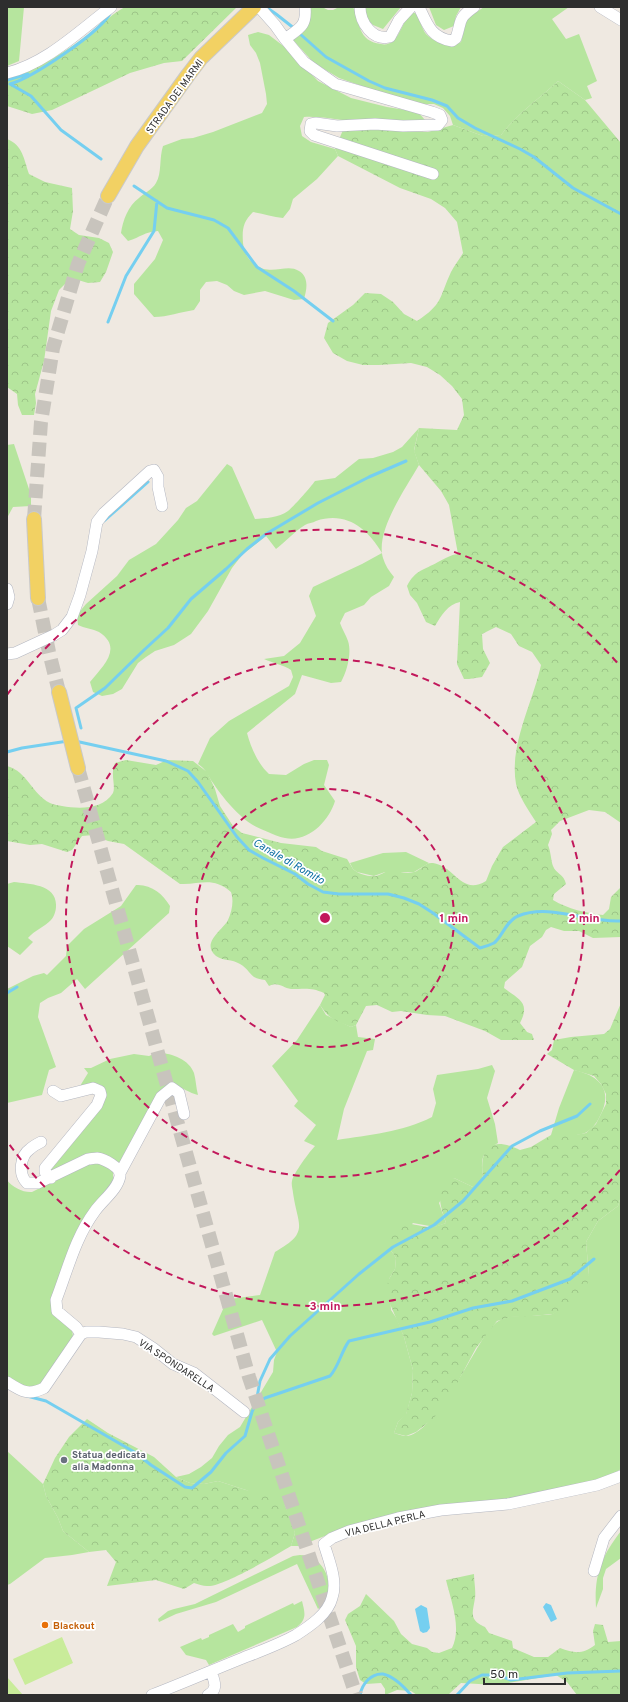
<svg xmlns="http://www.w3.org/2000/svg" width="628" height="1702" viewBox="0 0 628 1702" font-family="Overpass,sans-serif">
<style>
.grass{fill:#b6e59e}
.forest{fill:url(#forest-crowns)}
.pitch{fill:#c9ec9a}
.water{fill:#75cff0}
.lines{fill:none;stroke-linecap:round;stroke-linejoin:round}
.stream{stroke:#75cff0;stroke-width:3}
.major-tunnel{stroke:#c8c4bd;stroke-width:14;stroke-dasharray:14 7;stroke-linecap:butt}
.minor-casing{stroke:#b4b7c1;stroke-width:12}
.major-casing{stroke:#c9c9c9;stroke-width:16}
.minor{stroke:#fff;stroke-width:11}
.major{stroke:#f2d163;stroke-width:14}
.ring{fill:none;stroke:#c2185b;stroke-width:2;stroke-dasharray:7 5}
.worship-dot{fill:#6b7280;stroke:#fff;stroke-width:1.5}
.food-dot{fill:#e8710a;stroke:#fff;stroke-width:1.5}
.labels{text-anchor:middle;stroke-width:3.5;stroke-linejoin:round;paint-order:stroke}
.street-label{font-size:10px;fill:#2e2e2e;stroke:#fff}
.worship-label{font-size:10px;font-weight:bold;fill:#5b616d;stroke:#fff;text-anchor:start}
.food-label{font-size:10px;font-weight:bold;fill:#c56008;stroke:#fff;text-anchor:start}
.water-label{font-size:11px;font-style:italic;fill:#0d6fa3;stroke:#fff}
.centre{fill:#c2185b;stroke:#fff;stroke-width:2}
.ring-label{font-size:12px;text-anchor:middle;font-weight:bold;fill:#c2185b;stroke:#fff;stroke-width:3.5;stroke-linejoin:round;paint-order:stroke}
</style>
<defs>
<pattern id="forest-crowns" width="20" height="18" patternUnits="userSpaceOnUse"><rect width="20" height="18" fill="#b6e59e"/><path d="M2 6a3 3 0 1 1 6 0M12 15a3 3 0 1 1 6 0" fill="none" stroke="#9dc588"/></pattern>
</defs>
<rect width="100%" height="100%" fill="#efe9e1"/>
<path class="grass" d="M7 7H24L19 61 7 66Z
M310 7H322L328 10H333L339 7H353C361 23 357 41 381 44 385 45 390 44 393 41 401 34 403 20 412 12L417 14C420 20 422 29 426 34 433 42 452 48 461 42L466 22 469 17 484 7H569L552 19 566 39 579 34 597 81 587 86 592 98 585 100 558 81C539 99 517 114 501 135L483 136 453 125 450 116 443 108 434 104H413L339 78 314 63 293 40C306 32 312 23 310 7Z
M366 7H401L383 29 373 25 366 18Z
M429 7H461L456 16 454 26 444 30 436 25Z
M258 32 269 35 286 48 318 81 351 98 387 107 418 112 425 120 424 122C401 122 377 122 353 121 337 120 320 116 304 117L300 126 302 136 311 142 335 149 338 156 317 179 293 199 290 209 283 218C273 217 264 214 253 212 243 222 242 229 243 243 244 252 247 258 254 264 271 277 286 263 299 271 309 277 307 289 304 299L294 300 265 291 244 295 234 291 227 285 217 281 206 282 200 290V301L194 310C180 312 168 317 154 317L134 294V284L155 259 163 240 158 231C144 232 141 237 128 241L121 233C123 220 128 206 139 198 144 193 152 190 156 183 162 173 159 158 163 146L182 139 193 138 213 132 262 113 267 104 266 94 260 63 256 53 250 45 248 35Z
M419 428 414 450 419 465C406 488 375 531 383 558 385 565 389 571 394 577L389 586 371 597 364 605 345 613 340 623C342 629 346 635 348 641 352 653 347 671 341 682L331 683 302 675 295 694 247 733C251 748 258 764 269 774L286 775 304 764 314 760H327L329 765 324 785 335 801C329 821 308 843 285 838 279 837 273 834 268 832 258 828 249 824 241 816 231 807 221 795 213 783 208 776 206 769 198 764L210 738 229 721 289 686 293 677 291 670C284 665 273 663 264 659L284 656 300 643 316 616 309 596 313 587 362 564 382 553C367 528 346 511 316 521 313 523 308 523 305 525 295 531 285 542 276 549L266 536 242 555 232 568 208 611 191 634 174 645 155 651 146 657 138 663 122 689 113 694 102 696 93 692 90 682C102 667 124 648 99 632 93 629 84 628 78 625L77 615 86 604 117 576 129 560 156 544 178 520 186 508 197 501 227 464 232 467 255 519C265 518 279 518 288 511 294 506 310 488 315 481L335 478 359 459 373 458 393 452 402 447Z
M14 444 31 495V506L13 507 7 518V445Z
M406 852 429 863 414 872H385L374 876 357 872 353 869 350 863 383 853Z
M14 882C29 884 57 884 56 906 56 911 54 917 51 920 44 927 35 930 28 938L33 942 20 955 7 946V884Z
M136 885C151 884 163 894 170 906L169 913 85 989 77 979 61 993 48 998 40 1003 38 1017 56 1067 49 1070 42 1095 7 1103V989L33 976 44 973 47 975 66 956 67 946 84 929 121 906Z
M320 1005 326 1015 351 1027 356 1025 358 1037 375 1039 373 1050 367 1051 344 1109 337 1140C368 1135 403 1132 432 1117L436 1103 433 1089 437 1075 478 1069 492 1065 495 1071 487 1098 495 1124 498 1143C480 1152 481 1160 483 1180L475 1188 454 1178 439 1203 446 1223 435 1227 413 1223 390 1249 396 1258 395 1269 389 1279 391 1310 397 1319 404 1337 413 1370 412 1393 406 1415 398 1422 394 1433C398 1434 403 1436 406 1436 434 1435 472 1352 489 1330 503 1311 521 1318 542 1315 546 1315 551 1315 554 1313 568 1305 579 1287 589 1275L586 1242 598 1221 618 1206 621 1196V1469L602 1481 330 1534 299 1546H291L295 1533 285 1506 246 1490 218 1481 204 1484 190 1483 176 1477 189 1474 201 1467 212 1458 219 1446 228 1435 240 1427 273 1372 274 1360 277 1352 262 1320 214 1336 212 1334 228 1298 230 1299 260 1295 275 1252C310 1232 298 1227 293 1193 293 1190 291 1185 292 1181 293 1174 310 1151 315 1146L304 1141 316 1125 294 1106 298 1101 272 1066 297 1040Z
M156 1053C170 1052 189 1059 194 1073 196 1080 196 1088 198 1095 189 1093 183 1087 174 1086L122 1161 117 1163 104 1155 51 1172V1167L104 1090 101 1085 80 1086 88 1073 84 1068H91L110 1059 134 1054 149 1056Z
M574 1070C601 1076 614 1091 599 1118 596 1124 591 1130 585 1133 574 1137 562 1135 551 1135L559 1108Z
M90 1163 105 1164 113 1172V1184L54 1297 72 1329 73 1337 45 1381 30 1389 7 1380V1180C12 1187 24 1193 32 1192Z
M7 1451 43 1484 46 1496 58 1518 63 1531 89 1552 72 1555 45 1558 10 1584 7 1585Z
M621 1531V1558L606 1569 603 1578V1589L596 1608C594 1575 601 1557 621 1531Z
M300 1555C327 1555 339 1593 318 1609L297 1564 216 1602 176 1614 159 1622 158 1619 168 1611 174 1609 195 1604 293 1556Z
M302 1601C305 1613 307 1619 297 1627L209 1665 206 1660 186 1655 180 1647 201 1638 202 1640 209 1637V1635L233 1624 238 1632 245 1628V1626L293 1603 294 1605Z"/>
<path class="forest" d="M125 7H237L182 61 164 63 130 73 52 110 32 114 7 106V78C39 69 67 51 93 31 104 23 113 13 125 7Z
M558 81 585 100 621 143V823L605 812 589 810 560 821 551 830 552 834 548 845C551 852 551 861 553 866 556 874 564 874 566 884L554 894 553 900C568 909 586 913 603 915L609 909 611 897 621 887V937L593 938 579 931H564L551 927 546 930 542 937 530 946 522 967 505 982 504 988C518 999 531 1002 520 1023L527 1032 532 1034 534 1040H501L485 1031 445 1016 427 1015 401 1011 392 1012 377 1005 366 1006 356 1025 351 1027C336 1021 329 1019 320 1005L325 995 324 993C311 987 305 989 291 989 283 988 278 981 269 986L265 980C249 979 251 970 240 964 232 959 223 961 216 956 200 943 224 929 228 920 232 911 234 901 231 892 212 876 201 885 180 884L124 844 108 841 93 835 82 836 72 850 67 852 42 844 30 845 7 841V766C28 772 32 794 50 803 54 805 59 805 62 806 79 809 102 810 113 793 116 786 110 774 115 763L126 760 156 765 167 760 193 761 207 772 215 789 220 806 233 826 242 833 281 843 316 847 322 851 347 859C349 862 351 866 353 869 358 874 369 877 376 876 381 875 385 871 390 871 398 871 406 874 414 872 421 870 425 862 433 863 455 866 461 896 486 881L492 866 503 847 536 822C529 811 519 797 516 784 509 745 533 702 541 665L532 652 519 646 511 634 496 627 482 634 483 649 490 663 482 677 469 679H464L457 664 460 602C448 604 441 616 435 626L426 622 417 603 410 595 407 586C415 570 424 570 438 562 446 558 450 555 458 554L449 505 441 491 419 465 414 451 419 428 457 430 464 415 462 399 452 386 440 375 427 367 411 363 379 365H363L347 361 333 353 324 338 328 323 353 305 365 293 381 294 393 302 404 314 417 321C443 304 439 298 451 272 454 266 459 260 463 253L457 222 445 208 431 199 400 188 338 156 335 149 343 130 365 129 428 132 453 125 483 136 501 135C517 114 539 99 558 81Z
M7 139C23 145 24 160 29 174L45 182 72 188 73 211 70 229 79 235 99 238 109 243 113 252 106 272 100 282 88 283 78 280 67 282 59 290 51 311 44 361 35 394 36 403 34 415H22L18 405 17 394 7 387Z
M621 1003V1196L618 1206 598 1221 586 1242 589 1275 587 1286 581 1297 553 1314 532 1316 511 1317 497 1321 476 1348 454 1389 434 1418 416 1432 406 1436 394 1433 398 1422 406 1414 412 1393 413 1370 404 1337 388 1299 386 1289 389 1279 395 1269 396 1258 390 1249 387 1238C399 1213 414 1228 434 1227 438 1226 442 1224 446 1223 441 1207 437 1199 443 1182L454 1178 475 1188 483 1179C479 1149 489 1135 520 1150L531 1147 551 1135H575L586 1133 596 1124 606 1104V1094L601 1084 594 1076 574 1070 547 1054 552 1050 554 1040 571 1037 604 1034 610 1029Z
M87 1419 108 1433 154 1457 176 1477 190 1483 204 1484 218 1481 246 1490 275 1495 285 1506 291 1519 295 1533 291 1546C276 1555 221 1588 207 1586 203 1586 198 1584 194 1583L184 1589 156 1580 107 1586 116 1562 106 1550 89 1552 63 1531 58 1518 46 1496 43 1484 55 1458 69 1437Z
M474 1574C474 1582 476 1590 475 1598 473 1612 468 1620 485 1627L489 1633 512 1641 513 1648 534 1657H548L560 1648C574 1653 582 1655 595 1645L593 1631 595 1624 603 1625 608 1642 621 1641V1695H577L567 1682 556 1675 496 1685 461 1683 449 1694 445 1695H417L411 1691 397 1690 385 1695V1689L381 1683 366 1684 360 1680 356 1667V1646L345 1620 348 1614 360 1606 366 1594 394 1621 401 1634 412 1644 427 1648 432 1652 439 1653 452 1648C462 1628 451 1601 446 1580Z"/>
<path class="pitch" d="M62 1637 73 1663 25 1685 13 1659Z
M7 1677 23 1695H7Z"/>
<path class="water" d="M546 1603 551 1605 557 1619 551 1622 543 1607Z
M421 1605 427 1608 430 1628 427 1632 423 1633 420 1631 415 1609Z"/>
<g class="lines">
<path class="stream" d="M266 7 276 14 295 29
M299 33 326 57 369 81 385 88 432 100 447 106 458 118 475 128 520 149 534 157 573 188 621 214
M7 80 28 74
M10 84C32 78 101 32 111 12
M10 84 31 96 61 130 101 159
M134 186 167 208 214 220 228 228 257 267 294 291 333 321
M108 322 126 276 154 231 157 201
M104 521 148 482
M81 728 76 708 105 688 144 650 168 628 191 599 226 569 247 549 266 534 318 503 369 477 406 461
M75 741 166 761 188 771 198 782 237 837 249 850 263 858 295 874 308 884 323 892 339 894H388L404 898 419 904 433 913 480 948C484 947 490 945 494 943 502 937 506 921 518 916 550 903 587 923 621 921
M7 752 22 748 68 741
M7 993 17 987
M27 1396 46 1401 136 1453 151 1465 185 1487 192 1488 211 1472 226 1453 245 1436 252 1412 256 1403 260 1381 270 1359 290 1336 359 1274 393 1247 434 1225 463 1201 512 1146 540 1131 577 1116 590 1104
M256 1403 265 1398 330 1376C339 1366 341 1352 349 1341L430 1322 473 1308 512 1301 570 1279 594 1259
M360 1695C362 1684 371 1673 383 1674 393 1676 405 1688 411 1695
M457 1695 470 1681 482 1675H498L511 1680 567 1673 621 1671"/>
<path class="major-tunnel" d="M34 519 41 422 53 348 78 264 108 196
M38 598 49 652 59 692
M78 768 249 1377 356 1695"/>
<defs>
<path id="minor" d="M259 7 275 25 285 39C300 28 307 26 305 7
M360 7C360 23 373 41 390 37L399 20 411 7
M419 7C427 24 431 38 452 41L456 38C462 21 457 19 474 7
M600 7 621 20
M285 39 304 62 335 84 432 112 440 115 442 120 438 125 403 126 375 124 337 126 316 123 311 124 310 131 314 135 433 174
M7 73C47 63 79 31 111 7
M7 589 9 597 7 604
M7 654 15 653 54 635 62 630 72 617 80 595 92 551 97 522 104 513 150 471 154 470 158 477V487L162 506
M41 1142C37 1144 33 1146 30 1149 20 1156 18 1174 27 1183H38L88 1159C91 1159 94 1158 97 1158 104 1159 121 1167 120 1176 118 1189 103 1200 95 1211 75 1238 68 1269 56 1300L57 1311 76 1327 81 1334
M120 1173 161 1097 172 1088 179 1093 184 1114
M51 1178 45 1172V1168L97 1105 101 1095 100 1091 93 1088 61 1096 53 1091
M7 1382C21 1391 28 1396 44 1388L81 1334 86 1332H99L123 1334 136 1337 153 1348 173 1364 194 1373 244 1412
M594 1571 604 1538 621 1516
M152 1695C183 1683 213 1670 243 1658 261 1651 280 1644 296 1635 310 1626 328 1614 332 1598 338 1581 329 1561 324 1544L332 1538 349 1531 398 1518 441 1510 508 1504 597 1485 621 1476
M208 1695C219 1689 214 1681 211 1671"/>
<path id="major" d="M108 196 137 146 188 75 201 58 254 7
M34 519 38 598
M59 692 78 768"/>
</defs>
<use href="#minor" class="minor-casing"/>
<use href="#major" class="major-casing"/>
<use href="#minor" class="minor"/>
<use href="#major" class="major"/>
</g>
<g class="ring">
<circle cx="325" cy="918" r="129"/>
<circle cx="325" cy="918" r="259"/>
<path d="M620 1170A388 388 0 0 1 7 1141M7 695A388 388 0 0 1 620 666"/>
</g>
<circle class="worship-dot" cx="64" cy="1460" r="4"/>
<circle class="food-dot" cx="45" cy="1625" r="4"/>
<g class="labels">
<g class="street-label">
<text transform="translate(174 96) rotate(-54)" y="4">STRADA DEI MARMI</text>
<text transform="translate(177 1365) rotate(33)" y="4">VIA SPONDARELLA</text>
<text transform="translate(385 1523) rotate(-14)" y="4">VIA DELLA PERLA</text>
</g>
<g class="worship-label">
<text x="72" y="1458">Statua dedicata<tspan x="72" dy="12">alla Madonna</tspan></text>
</g>
<g class="food-label">
<text x="53" y="1629">Blackout</text>
</g>
<g class="water-label">
<text transform="translate(289 861) rotate(30)" y="4">Canale di Romito</text>
</g>
</g>
<circle cx="325" cy="918" r="6" class="centre"/>
<g class="ring-label">
<text x="454" y="922">1 min</text>
<text x="584" y="922">2 min</text>
<text x="325" y="1310">3 min</text>
</g>
<rect width="628" height="1702" fill="none" stroke="#2e2e2e" stroke-width="16"/>
<path d="M484 1678v6h81v-6" fill="none" stroke="#2e2e2e" stroke-width="2"/>
<text x="490" y="1678" font-size="12" fill="#2e2e2e" stroke="#ffffff" stroke-width="3" paint-order="stroke">50 m</text>
</svg>
